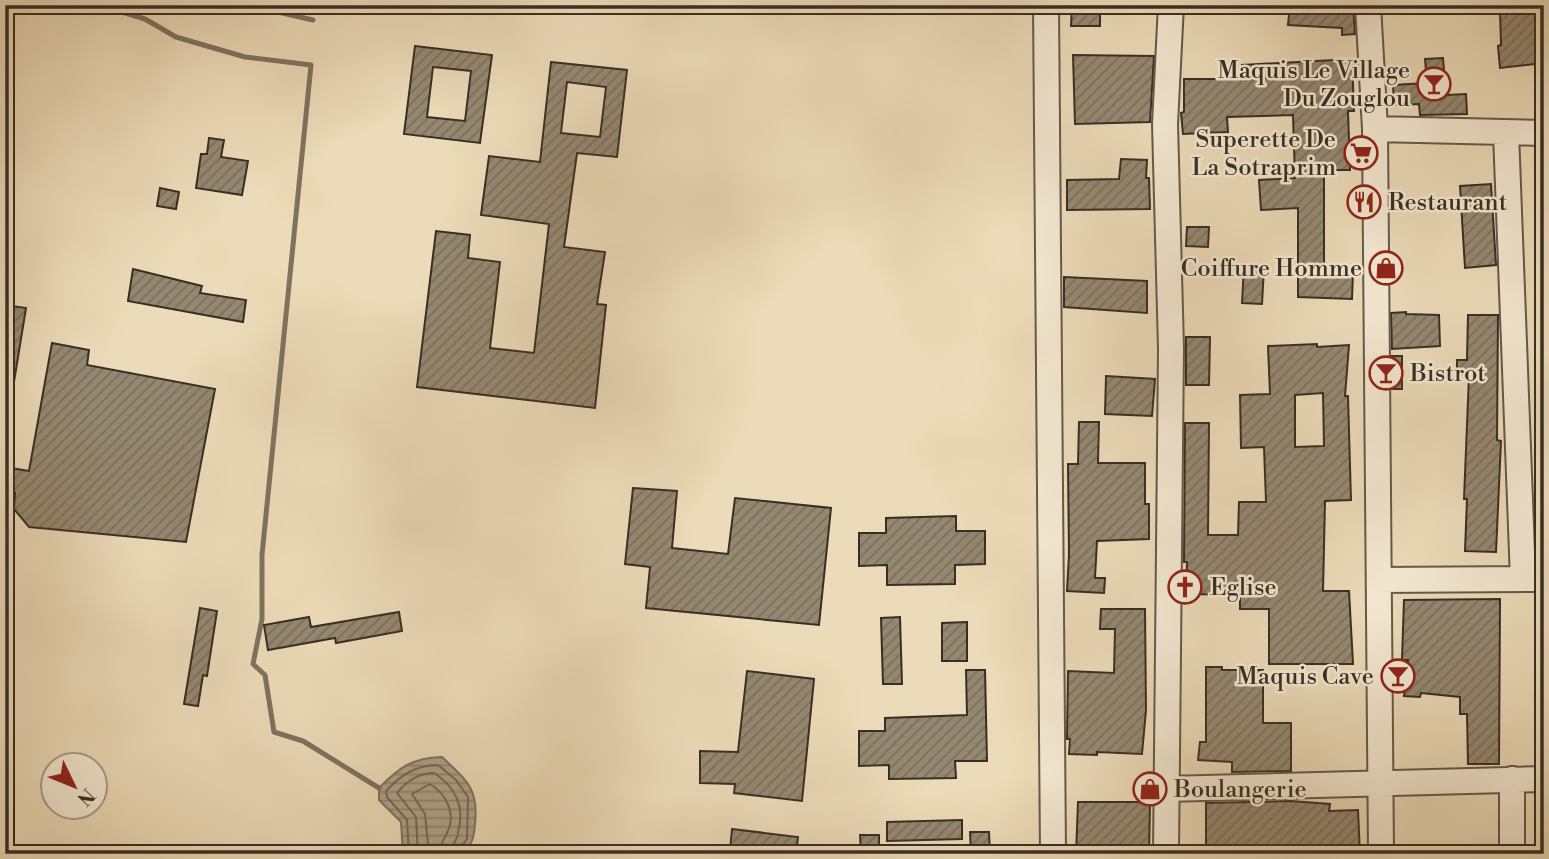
<svg xmlns="http://www.w3.org/2000/svg" width="1549" height="859" viewBox="0 0 1549 859" font-family="'Libre Bodoni',serif">
<style>
.water{fill:url(#water-rules);stroke:#7e735f;stroke-width:2}
.lines{fill:none;stroke-linecap:round;stroke-linejoin:round}
.shore{stroke:#726856;stroke-width:2}
.stream{stroke:#7e735f;stroke-width:5}
.building{fill:url(#building-hatch);stroke:#372f25;stroke-width:2;fill-rule:evenodd}
.minor-casing{stroke:#645a4a;stroke-width:28}
.minor{stroke:#f3e8d1;stroke-width:24}
.labels{text-anchor:middle;stroke-width:5;stroke-linejoin:round;paint-order:stroke}
.poi-label{font-size:24px;fill:#372f25;stroke:#f3e8d1;text-anchor:end}
</style>
<defs>
<pattern id="water-rules" width="6" height="5" patternUnits="userSpaceOnUse" patternTransform="scale(1.75)"><rect width="6" height="5" fill="#aea186"/><path d="M0 2.5h6" fill="none" stroke="#8e846d"/></pattern>
<pattern id="building-hatch" width="6" height="6" patternUnits="userSpaceOnUse" patternTransform="scale(1.75)"><rect width="6" height="6" fill="#958871"/><path d="M-1 1l2-2M0 6l6-6M5 7l2-2" fill="none" stroke="#7a705d"/></pattern>
</defs>
<rect width="100%" height="100%" fill="#ecdbb8"/>
<filter id="stains"><feTurbulence type="fractalNoise" baseFrequency=".00286" numOctaves="4"/><feColorMatrix values="0 0 0 0 .2 0 0 0 0 .09 0 0 0 0 .02 0 0 0 .5 -.17"/></filter>
<radialGradient id="worn" r=".72"><stop offset=".6" stop-color="#630" stop-opacity="0"/><stop offset="1" stop-color="#630" stop-opacity=".3"/></radialGradient>
<path class="water" d="M442 757C466 780 479 788 475 824 474 837 473 843 463 854H403L401 822 379 800V788C400 767 412 758 442 757Z"/>
<g class="lines">
<path class="shore" d="M409 854 407 820 387 797 386 791C401 775 416 765 438 765L456 780 468 797 467 839 460 848 459 854
M418 854 416 817 397 793C406 782 419 773 434 773 456 787 465 807 458 833 457 841 451 845 450 854
M429 854 425 814 412 794 430 784C446 794 457 814 447 833 443 841 440 844 439 854"/>
<path class="stream" d="M99 5 145 19 176 37 245 57 311 65 262 555V619L253 664 265 675 274 732 303 741 379 788
M247 5 313 20"/>
</g>
<path class="building" d="M1072 5H1100V26H1071Z
M1290 5H1319V9L1353 6 1355 34 1342 35V28L1288 25Z
M1500 10 1544 11V63L1500 68 1498 46 1501 45Z
M415 46 492 55 480 143 404 134ZM433 67 471 71 465 121 427 117Z
M1073 55 1154 56 1150 122 1075 124Z
M1443 58 1446 95 1466 94 1467 114 1420 115 1419 104 1394 105 1393 85 1427 83 1425 59Z
M1352 59 1354 111H1348L1350 170H1324V272L1353 273 1352 299 1298 297V208L1261 210 1259 180 1295 178 1293 115 1227 117 1228 132 1183 134 1181 113 1184 112V79H1243L1242 65Z
M551 62 627 70 617 157 577 153 564 247 605 252 597 304 606 305 595 408 417 387 436 231 470 235 468 258 500 262 490 348 534 353 549 224 481 215 489 156 540 162ZM567 82 606 87 600 137 561 133Z
M209 138 224 140 221 157 248 161 242 195 196 188 201 154H207Z
M1121 159 1147 160 1146 178H1149L1150 209 1067 210V180L1119 179Z
M1491 184 1496 265 1465 268 1460 186Z
M160 188 179 192 176 209 157 206Z
M1187 227H1209L1208 247 1186 246Z
M1244 266 1264 268 1262 304 1242 303Z
M133 269 202 286 200 293 246 300 243 322 128 301Z
M1064 277 1147 281V313L1064 307Z
M5 305 26 308 13 388 5 387Z
M1406 312V314L1439 315 1440 346 1392 349 1391 313Z
M1468 315H1498L1497 440 1501 441 1496 552 1465 551 1467 499H1464L1469 375H1457V360H1467Z
M1186 337H1210L1209 385H1186Z
M52 343 89 350 87 365 215 389 186 542 29 527 14 509 15 493H5V467L29 471Z
M1317 344V347L1349 345 1345 396H1348L1351 500 1325 501 1323 591H1349L1353 664H1269V609H1240V595L1186 594 1187 562H1184L1185 423H1209L1208 535H1238L1239 502H1266L1264 447 1241 448 1240 395 1270 394 1268 346ZM1323 393 1324 446 1295 447V395Z
M1392 356H1402V389H1392Z
M1106 376 1155 379 1152 416 1105 414Z
M1079 422H1099L1098 463H1145V504H1149V539L1097 541 1095 578H1105L1104 593 1067 591 1069 555 1068 464H1078Z
M633 488 677 491 672 548 728 554 735 498 831 508 819 625 646 608 650 567 625 564Z
M956 516V531H985V564L955 565V584L887 585V565L859 566V533H886V518Z
M1500 599 1499 764H1468L1467 714H1460V697L1421 693 1420 697 1404 696 1408 660H1402L1404 600Z
M200 608 217 611 207 676 203 675 198 706 184 704Z
M1101 609H1145L1146 710 1142 754 1097 752V755L1069 754 1070 739H1067L1068 671 1114 673 1115 629H1100Z
M399 612 402 631 336 643 335 638 268 650 264 625 309 617 311 627Z
M900 617 902 684H883L881 618Z
M967 622V661H942V623Z
M1206 667H1222V670H1263V723H1291V771L1232 772V762L1198 760 1200 742H1206Z
M966 670H985L987 761H955L956 778 889 779V765L859 766V731H885V718L967 715Z
M747 671 814 679 802 801 734 793 735 784 700 783V751L738 752Z
M1291 801 1330 804 1329 811 1358 810 1360 854H1206V803Z
M1078 802H1150L1149 854H1076Z
M962 820V839L887 841V822Z
M732 829 798 837 796 854 730 850Z
M970 832H989L990 854H971Z
M860 835H879V854H861Z"/>
<g class="lines">
<defs>
<path id="minor" d="M1046 5 1053 854
M1368 5 1375 129 1544 133
M1375 129 1381 854
M1506 133 1523 579
M1379 580 1544 579
M1166 789 1544 779
M1166 854 1171 348 1165 124 1171 5
M1512 854V779"/>
</defs>
<use href="#minor" class="minor-casing"/>
<use href="#minor" class="minor"/>
</g>
<defs>
<symbol id="bar-ring" viewBox="-11 -11 22 22"><circle r="9.5" fill="#f3e8d1" stroke="#8f2418" stroke-width="1.5"/><path d="M-6-5H6L.8 .8V4.5H3.5V6h-7V4.5H-.8V.8Z" fill="#8f2418"/></symbol>
<symbol id="supermarket-ring" viewBox="-11 -11 22 22"><circle r="9.5" fill="#f3e8d1" stroke="#8f2418" stroke-width="1.5"/><path d="M-6-5.5h2.5l.6 2H6L4.5 2H-2.5L-4.4-4H-6ZM-1.5 3.2a1.3 1.3 0 1 0 .1 0ZM3 3.2a1.3 1.3 0 1 0 .1 0Z" fill="#8f2418"/></symbol>
<symbol id="restaurant-ring" viewBox="-11 -11 22 22"><circle r="9.5" fill="#f3e8d1" stroke="#8f2418" stroke-width="1.5"/><path d="M-5-6h1v4h1v-4h1v4h1v-4h1v5L-1.5 .5V6h-2V.5L-5-1ZM5-6V6H3V1.5H1.5Q1.5-4 5-6Z" fill="#8f2418"/></symbol>
<symbol id="shop-ring" viewBox="-11 -11 22 22"><circle r="9.5" fill="#f3e8d1" stroke="#8f2418" stroke-width="1.5"/><path d="M-5-2.5h2.3a2.7 3.5 0 0 1 5.4 0H5L5.5 6h-11ZM-1.5-2.5h3a1.5 2.3 0 0 0-3 0Z" fill="#8f2418"/></symbol>
<symbol id="church-ring" viewBox="-11 -11 22 22"><circle r="9.5" fill="#f3e8d1" stroke="#8f2418" stroke-width="1.5"/><path d="M-1.2-6h2.4v3.5h3.3v2.4h-3.3V6h-2.4V-.1h-3.3v-2.4h3.3Z" fill="#8f2418"/></symbol>
</defs>
<g fill-rule="evenodd">
<use href="#bar-ring" x="1415" y="65" width="38" height="38"/>
<use href="#supermarket-ring" x="1342" y="134" width="38" height="38"/>
<use href="#restaurant-ring" x="1345" y="183" width="38" height="38"/>
<use href="#shop-ring" x="1367" y="249" width="38" height="38"/>
<use href="#bar-ring" x="1367" y="354" width="38" height="38"/>
<use href="#church-ring" x="1166" y="568" width="38" height="38"/>
<use href="#bar-ring" x="1379" y="657" width="38" height="38"/>
<use href="#shop-ring" x="1131" y="770" width="38" height="38"/>
</g>
<g class="labels">
<g class="poi-label">
<text x="1410" y="78">Maquis Le Village<tspan x="1410" dy="28">Du Zouglou</tspan></text>
<text x="1336" y="147">Superette De<tspan x="1336" dy="28">La Sotraprim</tspan></text>
<text x="1388" y="210" text-anchor="start">Restaurant</text>
<text x="1362" y="276">Coiffure Homme</text>
<text x="1410" y="381" text-anchor="start">Bistrot</text>
<text x="1210" y="595" text-anchor="start">Eglise</text>
<text x="1374" y="684">Maquis Cave</text>
<text x="1174" y="797" text-anchor="start">Boulangerie</text>
</g>
</g>
<rect width="1549" height="859" fill="none" stroke="#ecdbb8" stroke-width="28"/>
<rect x="7" y="7" width="1535" height="845" fill="none" stroke="#372f25" stroke-width="3.5"/>
<rect x="14" y="14" width="1521" height="831" fill="none" stroke="#372f25" stroke-width="2"/>
<g transform="translate(74 786) rotate(133)"><circle r="33" fill="#f3e8d1" stroke="#a89e8c" stroke-width="2"/>
<path d="M0-5L12 26L0 18L-12 26Z" fill="#8f2418"/>
<text y="-10" font-size="19" font-weight="bold" text-anchor="middle" fill="#372f25">N</text>
</g>
<rect width="100%" height="100%" filter="url(#stains)"/>
<rect width="100%" height="100%" fill="url(#worn)"/>
</svg>
